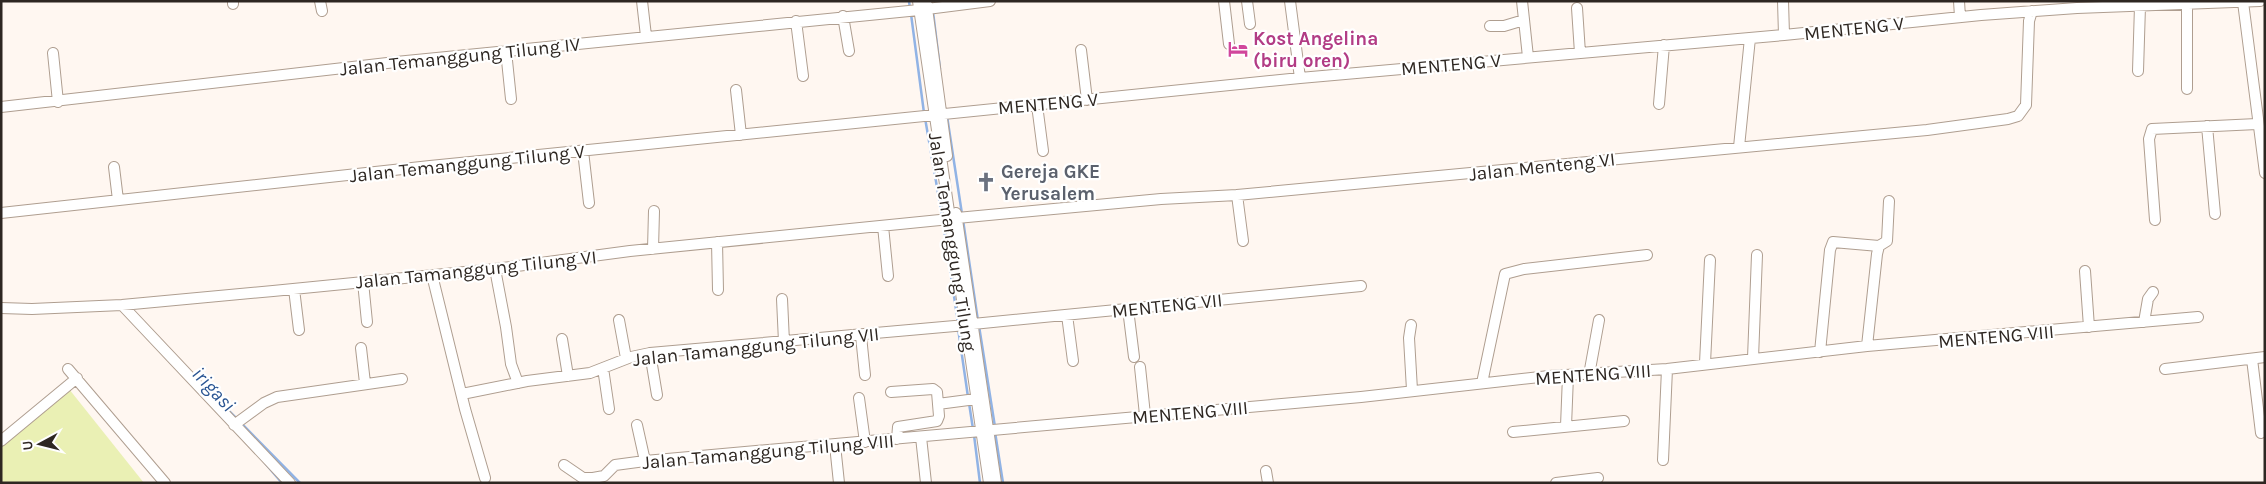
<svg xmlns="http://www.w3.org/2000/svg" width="2266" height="484" viewBox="0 0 2266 484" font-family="Karla,sans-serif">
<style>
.green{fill:#eaf0b4}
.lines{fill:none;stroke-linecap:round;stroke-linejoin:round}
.stream{stroke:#91b3e5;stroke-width:2.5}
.minor-casing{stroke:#af9e90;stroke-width:12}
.minor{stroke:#fff;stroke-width:10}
.labels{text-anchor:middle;stroke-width:4.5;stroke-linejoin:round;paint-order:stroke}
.street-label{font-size:19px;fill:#2e2722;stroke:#fff}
.hotel-label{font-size:19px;font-weight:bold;fill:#b23c85;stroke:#fff;text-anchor:start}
.worship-label{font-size:19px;font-weight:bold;fill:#5b616d;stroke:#fff;text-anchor:start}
.water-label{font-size:20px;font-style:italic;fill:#2a5593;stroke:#fff}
</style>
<rect width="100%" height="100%" fill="#fff7f1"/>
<path class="green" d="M69 389 144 483H1V447Z"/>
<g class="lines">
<path class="stream" d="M909 1 910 9
M933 12 940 69
M911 14 924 113
M947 116 962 214
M925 118 942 216
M963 220 978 321
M943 222 958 323
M979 326 995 427
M958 328 968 397
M969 403 973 429
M224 406 237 419
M241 423 300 483
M995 432 1003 483
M974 435 980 483
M265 463 282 483"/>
<defs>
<path id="minor" d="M233 1V4
M320 1 322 11
M642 1 646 36
M918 1 989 483
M926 1 947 156
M1224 1 1229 44
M1247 1 1250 24
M1290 1 1300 78
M1522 1 1528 57
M1783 1 1784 35
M1959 1 1960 17
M2243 2 2265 173
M1577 8 1580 53
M927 9 990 1
M843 16 849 51
M796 21 803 76
M1490 26H1504L1524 20
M1081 50 1087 100
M506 51 511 99
M53 53 58 102
M2138 71 2140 6
M2187 89V4
M736 90 741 135
M1659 104 1664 45
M1037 105 1043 151
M1 107 396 62 919 10
M2207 126 2215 214
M1739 147 1750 38
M583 151 589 203
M114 167 118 200
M1237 195 1243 241
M1 213 430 166 1300 78 1784 35 1981 15 2077 8 2260 1
M956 213 996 483
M957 218 1161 199 1237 195 1927 130 2008 119 2018 116 2026 105 2029 21 2032 11
M2155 220 2149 139 2152 129 2257 124
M883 226 888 276
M717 242 718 290
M653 249 654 211
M495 269 506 327 511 364 518 383
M2085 271 2089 327
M432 275 465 409 485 478
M363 282 367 322
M294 289 299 330
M782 299 784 342
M122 305 290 483
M1 308 32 309 122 305 273 291 495 269 630 251 950 219
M1128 309 1134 357
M1067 315 1073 361
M619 320 626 358
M2144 322 2148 299 2153 292
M973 324 1361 286
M1411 325 1409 338 1412 390
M861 336 865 375
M562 339 568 376
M1867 346 1877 254 1879 246 1887 241 1889 201
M361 348 365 383
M1820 352 1830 250 1833 242 1879 246
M650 353 657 395
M1753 358 1757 255
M2252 359 2261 433
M1705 363 1710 260
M1140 367 1145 415
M603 368 609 409
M68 369 165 483
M2165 369 2265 357
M1589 375 1599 320
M1482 383 1505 274 1524 269 1647 255
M891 392 933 389 937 392 938 404
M462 394 527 381 590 373 631 357 650 353 966 325
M859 398 865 442
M234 425 264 403 277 397 402 379
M637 425 645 461
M1566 426 1568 376
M1513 432 1624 421
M921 437 926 483
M897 439 898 427 937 421 939 416 938 404 976 399
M1 441 77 378
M835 445 839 483
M1663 460 1667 369
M564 465 583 478H593L604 476 615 465 645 461 1361 397 1549 376 1667 369 1867 346 2198 317
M1266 471 1268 483
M1556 483 1598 478"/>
</defs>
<use href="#minor" class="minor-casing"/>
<use href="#minor" class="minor"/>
</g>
<defs>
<symbol id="hotel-bare" viewBox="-9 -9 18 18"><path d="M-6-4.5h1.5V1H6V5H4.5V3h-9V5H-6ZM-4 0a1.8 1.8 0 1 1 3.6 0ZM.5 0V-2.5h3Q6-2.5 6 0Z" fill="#d1479c" stroke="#fff" stroke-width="2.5" paint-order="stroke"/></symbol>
<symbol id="church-bare" viewBox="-9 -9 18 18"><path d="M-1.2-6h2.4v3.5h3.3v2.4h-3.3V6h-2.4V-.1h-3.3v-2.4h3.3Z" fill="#6b7280" stroke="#fff" stroke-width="2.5" paint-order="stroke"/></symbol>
</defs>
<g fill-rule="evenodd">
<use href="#hotel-bare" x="1224" y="35" width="28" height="28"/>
<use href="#church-bare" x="972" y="168" width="28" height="28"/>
</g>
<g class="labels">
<g class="street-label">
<text transform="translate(1854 28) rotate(-6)" y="7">MENTENG V</text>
<text transform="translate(460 56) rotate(-6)" y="7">Jalan Temanggung Tilung IV</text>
<text transform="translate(1451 64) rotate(-5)" y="7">MENTENG V</text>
<text transform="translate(1048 103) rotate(-5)" y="7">MENTENG V</text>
<text transform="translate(467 163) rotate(-6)" y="7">Jalan Temanggung Tilung V</text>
<text transform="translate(1542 166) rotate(-6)" y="7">Jalan Menteng VI</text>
<text transform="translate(953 242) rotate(81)" y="7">Jalan Temanggung Tilung</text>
<text transform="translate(476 269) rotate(-6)" y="7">Jalan Tamanggung Tilung VI</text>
<text transform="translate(1167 305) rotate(-6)" y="7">MENTENG VII</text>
<text transform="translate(1996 336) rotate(-5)" y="7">MENTENG VIII</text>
<text transform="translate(756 346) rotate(-6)" y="7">Jalan Tamanggung Tilung VII</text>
<text transform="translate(1593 374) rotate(-4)" y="7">MENTENG VIII</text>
<text transform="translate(1190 412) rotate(-5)" y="7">MENTENG VIII</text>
<text transform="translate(768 451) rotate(-5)" y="7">Jalan Tamanggung Tilung VIII</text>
</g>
<g class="hotel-label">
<text x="1253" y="45">Kost Angelina<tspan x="1253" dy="22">(biru oren)</tspan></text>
</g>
<g class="worship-label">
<text x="1001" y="178">Gereja GKE<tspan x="1001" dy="22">Yerusalem</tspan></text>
</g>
<g class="water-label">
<text transform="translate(214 389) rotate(47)" y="7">irigasi</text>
</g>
</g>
<rect width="2266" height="484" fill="none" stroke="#2e2722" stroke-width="5"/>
<g transform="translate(40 444) rotate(263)" stroke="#ffffff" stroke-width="4" paint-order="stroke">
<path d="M0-4L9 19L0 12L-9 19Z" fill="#2e2722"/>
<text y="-8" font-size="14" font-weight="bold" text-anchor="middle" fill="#2e2722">U</text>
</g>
</svg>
